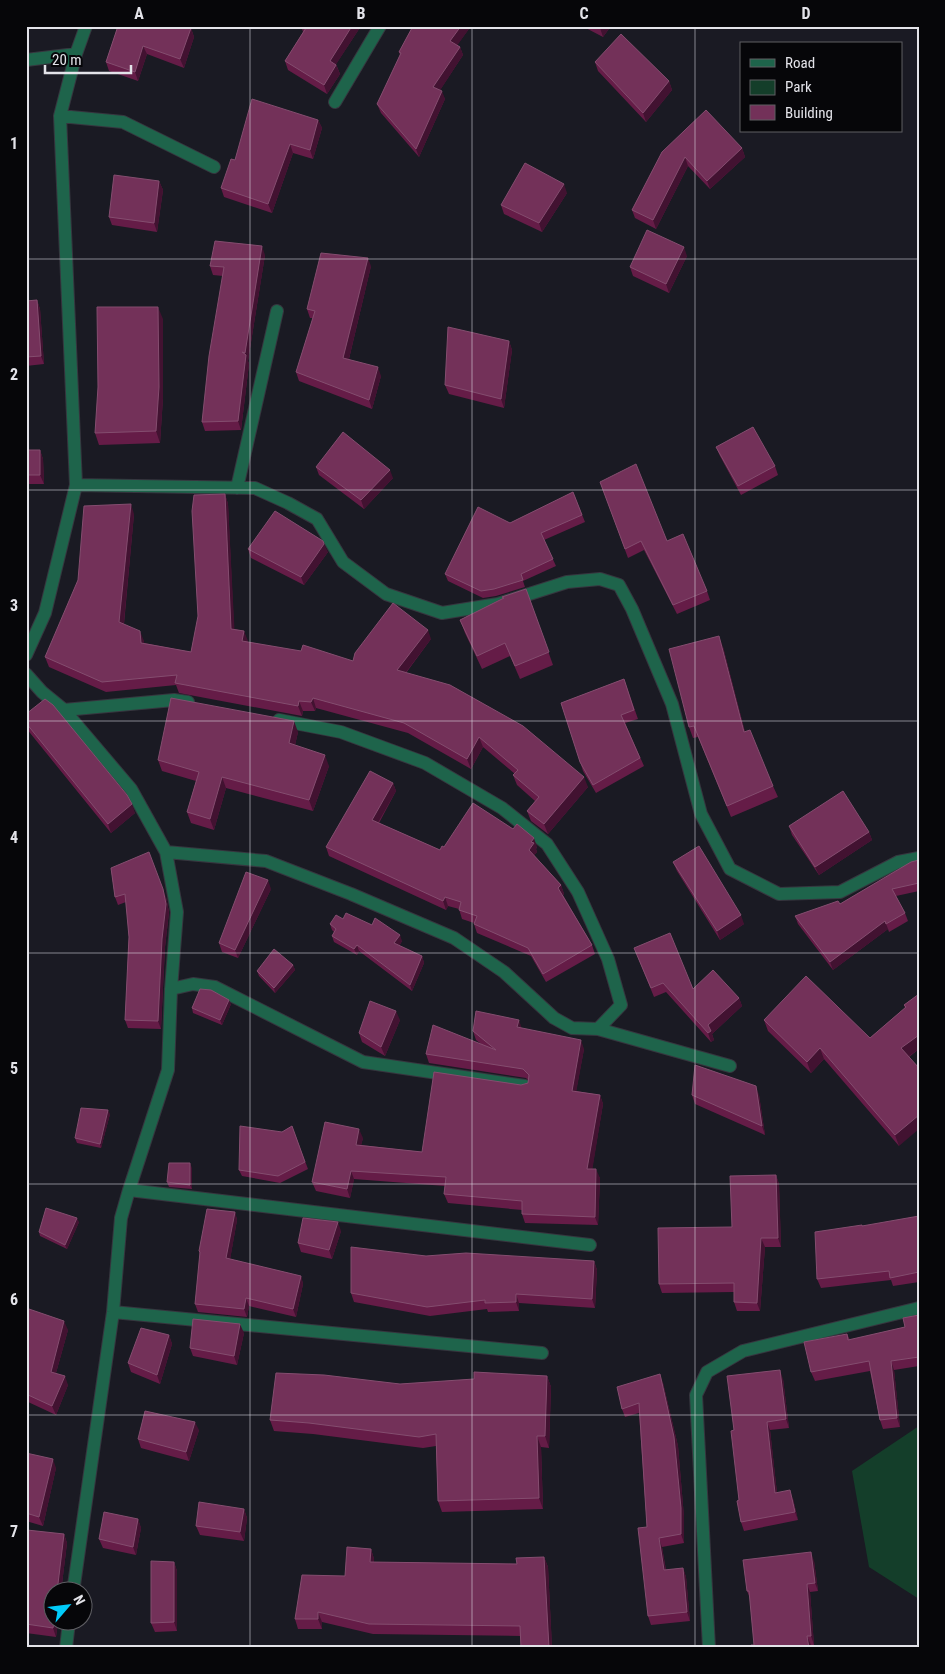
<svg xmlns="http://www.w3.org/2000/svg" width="945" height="1674" viewBox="0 0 945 1674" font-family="'Roboto Condensed',sans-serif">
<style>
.green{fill:#143e2a}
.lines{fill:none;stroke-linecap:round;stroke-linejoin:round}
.street-casing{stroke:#36363f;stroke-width:14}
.street{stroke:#1e644b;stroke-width:12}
.wall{fill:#651c47}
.shaded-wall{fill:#421231}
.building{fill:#733159;stroke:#844d6f}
.grid{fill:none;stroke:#e3e3e9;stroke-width:1;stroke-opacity:0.55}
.neatline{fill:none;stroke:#e3e3e9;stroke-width:2}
.grid-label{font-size:16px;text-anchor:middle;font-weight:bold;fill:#e3e3e9}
</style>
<rect width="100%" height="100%" fill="#1a1a23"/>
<path class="green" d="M919 1426V1599L869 1567 852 1471Z"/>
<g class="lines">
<defs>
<path id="street" d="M26 60 76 54
M335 102 380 26
M60 116 123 122 214 167
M76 485 255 488 288 503 317 519 343 562 386 594 442 613 498 604 567 582 600 579 619 585 632 609 672 704 701 814 730 869 779 894 840 892 898 862 919 858
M237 488 277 311
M26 655 45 613 76 485 60 116 76 54 86 26
M26 674 42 692 64 710 131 789 166 852 177 912 171 989 168 1070 129 1190 121 1218 113 1312 73 1592
M64 710 174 700 188 702
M166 852 266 861 351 894 454 938 504 972 554 1018 572 1028 598 1029 621 1005 608 959 578 892 547 844 502 808 425 763 341 732 279 720
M171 989 193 984 215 987 363 1062 525 1086
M598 1029 730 1066
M129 1190 590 1245
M113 1312 542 1353
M66 1648 69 1622
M709 1648 696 1395 707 1372 743 1351 919 1308"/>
</defs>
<use href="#street" class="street-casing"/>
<use href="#street" class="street"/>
</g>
<path class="wall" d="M118 26 191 28 194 37 184 68 147 54 138 81 109 71 106 62Z
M301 26H361L336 64 340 74 327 94 288 70 285 61 303 32Z
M413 26H471L457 45 460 47 463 55 440 90 445 99 419 157 381 113 377 104 400 55 399 52Z
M582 26H611L603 37Z
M595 62 669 81 672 90 646 122 598 71Z
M318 120 322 128 313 159 293 153 272 213 224 197 221 188 235 160Z
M742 148 745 157 710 189 688 166 656 229 635 218 632 210 662 152Z
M159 181 163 190 157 232 112 225 109 217Z
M567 193 542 232 504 214 501 205Z
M265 255 248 361 249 364 241 430 205 431 202 422 223 276 213 275 210 266Z
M687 256 669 293 633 276 630 267Z
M26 265 29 273 27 301 37 300 40 309 44 364 26 366Z
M371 266 349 359 381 376 372 409 299 381 296 372 313 318H310L307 309Z
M163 319V398L160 443 99 445 95 433Z
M509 341 512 350 504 408 449 394 445 385Z
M716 447 775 466 778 475 741 495 720 456Z
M26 450H40L43 459 44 484H26Z
M316 467 393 478 364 509 319 475Z
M600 482 667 541 707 591 710 600 677 614 644 550 628 558Z
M573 492 585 522 544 540 556 566 523 581 525 587 496 596 483 598 448 581 445 574 510 523Z
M225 494 228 504 234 629 244 631 247 642 353 661 431 639 406 673 588 787 548 834 531 821 527 811 535 801 517 785 513 775 515 774 483 747 471 769 408 733 316 708 315 711H303L302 716 179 693 176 685 106 692 49 667 45 657 134 514 124 624 144 641V643L191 652Z
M248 549 328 552 304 585 251 558Z
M526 589 553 665 520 679 510 656 482 669 465 633 460 620 503 598 502 597Z
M723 647 745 732 773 786 778 797 731 817 698 737 693 738 689 727Z
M624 679 638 719 625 723 644 766 596 793 583 771 561 703Z
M26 714 135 813 111 833 26 728Z
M298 732 295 745 329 766 313 811 226 788 214 830 191 823 187 812 196 781 162 771 158 760Z
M393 783 396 791 379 823 440 850 444 847H537L536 849 537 852 534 855 561 885 564 894 563 895 592 945 595 954 546 982 531 956 477 933 474 924V923L462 919 459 909 448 906 446 910 329 856 326 847Z
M789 826 869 832 872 840 819 875 792 835Z
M919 860V891L896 896 905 913 908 921 889 932 888 929 833 970 798 924 795 916 840 904Z
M673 862 744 924 720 940 677 871Z
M111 868 166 897 169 912 165 947 161 1029 128 1028 125 1020 129 937 126 902 118 905 115 897Z
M271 889 238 958 222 952 219 943Z
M343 919 402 941 399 946 422 956 424 963 412 991 359 951 357 955 334 942 332 936 334 932 332 930 330 924Z
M634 948 693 989 739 998 742 1006 712 1034 714 1040 711 1042 666 992 654 997Z
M293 965 295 970 275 993 259 976 257 971Z
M919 994V1049L909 1057 899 1146 824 1059 811 1073 768 1031 764 1020 870 1038 905 1008 904 1005Z
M231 1004 222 1025 193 1013 192 1008Z
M400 1020 385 1056 362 1042 359 1033Z
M522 1028 584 1049 576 1091 600 1095 603 1104 592 1169 600 1178 598 1225 525 1223 522 1214V1210L448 1203 444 1194 445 1186 354 1179 350 1198 316 1191 312 1182 363 1138 361 1145 422 1152 521 1085 528 1083V1080L526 1078 429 1063 426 1054 481 1044 476 1040 473 1031Z
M692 1095H759L765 1135 695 1104Z
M110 1114 101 1148 77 1143 75 1138Z
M292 1126 308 1169 280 1183 242 1176 239 1170 282 1132Z
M192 1168V1189L169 1187 167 1182Z
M776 1175 779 1184 781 1247H765L760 1311H737L734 1302V1292L662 1293 659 1284 732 1227Z
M235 1212 237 1220 230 1259 301 1276 303 1284 296 1317 249 1306 247 1317 198 1312 195 1304 200 1255 199 1251Z
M919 1216V1282L893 1286 891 1280 821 1288 817 1279Z
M79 1222 67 1249 40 1236 39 1232Z
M341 1231 332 1259 301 1252 298 1243Z
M426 1256 594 1261 597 1270 595 1308 519 1303V1311L488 1312 487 1309 430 1316 354 1302 351 1293Z
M26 1308 68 1330 56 1373 68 1385 56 1415 26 1401Z
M919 1315V1366L894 1370 900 1427 883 1429 880 1420 870 1371 815 1381 811 1372 847 1334 850 1340 905 1327Z
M244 1333 237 1365 193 1356 190 1348Z
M169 1335 172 1344 160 1384 131 1372 128 1363Z
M547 1376 551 1387 549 1448 541 1447 543 1509 442 1512 438 1501 436 1446 423 1448 313 1434 274 1431 270 1420 400 1384Z
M783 1379 789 1428 770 1430 777 1493 793 1499 798 1520 744 1531 741 1522 739 1500 734 1430Z
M663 1383 678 1446 684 1517V1543L662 1547 666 1570 683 1568 686 1577 690 1621 651 1625 648 1616 647 1527 639 1413 625 1417 622 1409Z
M199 1430 189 1461 141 1448 138 1439Z
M26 1453 56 1468 43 1526 26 1521Z
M244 1509 247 1518 244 1541 200 1535 196 1526Z
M138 1519 141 1528 136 1555 103 1548 99 1539Z
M26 1533 64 1534 67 1543 61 1592H52V1622H58L56 1637 26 1633Z
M371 1549 374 1559V1562L517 1564 544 1557 548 1567 552 1648H521V1636L373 1634 322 1622V1629H298L295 1619 345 1576Z
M814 1561 818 1591 810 1592 814 1645H811V1648H751L754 1645 750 1598 747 1591Z
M174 1562 177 1571V1631L155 1632 151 1623Z"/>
<path class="shaded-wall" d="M352 26H361L333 69 330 61Z
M461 26H471L454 50 450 41Z
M601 26H611L603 37 600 28Z
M191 28 194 37 184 68 180 59Z
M143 46 147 54 138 81 135 72Z
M460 47 463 55 437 95 433 87Z
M336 65 340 74 327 94 324 85Z
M669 81 672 90 646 122 643 113Z
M442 91 445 99 419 157 416 149Z
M318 120 322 128 313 159 310 150Z
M290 144 293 153 272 213 268 204Z
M742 148 745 157 710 189 707 181Z
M685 157 688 166 656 229 653 220Z
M159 181 163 190 157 232 154 223Z
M564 184 567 193 542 232 539 223Z
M262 246 265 255 248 361 249 364 241 430 238 421 246 357 245 353Z
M684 247 687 256 669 293 666 284Z
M368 258 371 266 347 367 343 358Z
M26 265 29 273 27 306 26 305Z
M37 300 40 309 44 364 41 356Z
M158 307 163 319V398L160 443 156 431Z
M509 341 512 350 504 408 501 399Z
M378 367 381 376 372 409 369 400Z
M40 450 43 459 44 484 40 475Z
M390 470 393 478 364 509 361 500Z
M225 494 228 504 235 639 231 629Z
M131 504 134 514 123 632 119 622Z
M324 544 328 552 304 585 301 577Z
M428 630 431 639 400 680 397 670Z
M140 631 144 641 145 652 141 643Z
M244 631 248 641 246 651 242 641Z
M719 636 723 647 748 744 744 732Z
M313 698 316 708 315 711 311 702Z
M299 701 303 711 302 716 298 706Z
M294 721 298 732 293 754 289 743Z
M479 737 483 747 471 769 467 759Z
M325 755 329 766 313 811 309 800Z
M222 777 226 788 214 830 210 819Z
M584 777 588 787 548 834 544 824Z
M393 783 396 791 375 828 372 820Z
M132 804 135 813 111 833 108 824Z
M869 832 872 840 819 875 815 867Z
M534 838 537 847 536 849 537 852 532 858 529 850 531 842Z
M268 880 271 889 238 958 235 950Z
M561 885 564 894 562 896 558 888Z
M163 889 166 897 169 912 165 947 161 1029 158 1021 162 939Z
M445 897 448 906 446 910 443 901Z
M741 915 744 924 720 940 717 931Z
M885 921 888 929 833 970 830 962Z
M400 935 402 941 397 950 394 943Z
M357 945 359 951 357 955 354 949Z
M422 956 424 963 412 991 410 985Z
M293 965 295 970 275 993 274 988Z
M739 998 742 1006 712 1034 714 1040 711 1042 708 1033V1025Z
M229 1000 231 1004 222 1025 220 1020Z
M396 1011 400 1020 385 1056 381 1047Z
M519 1020 522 1029 517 1027Z
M919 1035V1049L905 1059 901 1048Z
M581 1040 584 1049 575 1099 572 1091Z
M820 1048 824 1059 811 1073 807 1062Z
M756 1086 759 1095 765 1135 762 1126Z
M600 1095 603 1104 591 1178 587 1169Z
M108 1110 110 1114 101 1148 100 1144Z
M919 1115V1129L899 1146 895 1135Z
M359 1129 363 1138 359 1154 356 1145Z
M190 1163 192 1168V1189L190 1185Z
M596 1169 600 1178 598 1225 595 1217Z
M351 1171 354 1179 350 1198 347 1189Z
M776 1175 779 1184 781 1247 778 1238Z
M235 1212 237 1220 229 1266 226 1258Z
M77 1218 79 1222 67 1249 65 1245Z
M338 1222 341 1231 332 1259 329 1250Z
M761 1238 765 1247 760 1311 757 1303Z
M594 1261 597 1270 595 1308 592 1299Z
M301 1276 303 1284 296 1317 293 1309Z
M516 1294 519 1303V1311L516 1302Z
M246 1298 249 1306 247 1317 244 1309Z
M64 1321 68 1330 54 1380 51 1372Z
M240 1324 244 1333 237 1365 234 1356Z
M169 1335 172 1344 160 1384 157 1375Z
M891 1361 894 1370 900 1427 897 1418Z
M780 1370 783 1379 789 1428 786 1419Z
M660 1374 663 1383 678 1446 684 1517V1543L681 1534Z
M65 1376 68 1385 56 1415 52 1406Z
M547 1376 551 1387 549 1448 545 1436Z
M195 1422 199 1430 189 1461 186 1452Z
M767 1422 770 1430 778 1502 775 1493Z
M537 1436 541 1447 543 1509 539 1498Z
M53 1459 56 1468 43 1526 39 1517Z
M790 1490 793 1499 798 1520 795 1512Z
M244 1509 247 1518 244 1541 240 1532Z
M138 1519 141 1528 136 1555 133 1547Z
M64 1534 67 1543 61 1592H57Z
M659 1538 662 1547 667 1579 664 1570Z
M371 1549 374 1559 373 1572 370 1562Z
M811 1552 814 1561 818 1591 815 1583Z
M544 1557 548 1567 552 1648H549Z
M174 1562 177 1571V1631L174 1622Z
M683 1568 686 1577 690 1621 687 1612Z
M807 1584 810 1592 814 1645 811 1636Z
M318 1612 322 1622V1629L318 1619Z
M54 1622H58L56 1637 53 1628Z
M807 1636 811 1645V1648H809Z"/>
<path class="building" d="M118 26H186L191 28 180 59 143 46 135 72 106 62Z
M302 26H352L330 61 336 65 324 85 285 61 306 28Z
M413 26H461L450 41 460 47 433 87 442 91 416 149 377 104 401 53 399 52Z
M621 34 669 81 643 113 595 62Z
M252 99 318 120 310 150 290 144 268 204 221 188 231 159 235 160Z
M706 110 742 148 707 181 685 157 653 220 632 210 662 152Z
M525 163 564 184 539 223 501 205Z
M114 175 159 181 154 223 109 217Z
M647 230 684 247 666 284 630 267Z
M215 241 262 246 245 353 242 352 246 355 238 421 202 422 209 356 224 267 210 266Z
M321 253 368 258 343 358 378 367 369 400 296 372 315 311 307 309Z
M37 300 41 356 26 357V301Z
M97 307H158L159 387 156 431 95 433 98 387Z
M448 327 509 341 501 399 445 385Z
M753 427 775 466 738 486 716 447Z
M343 432 390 470 361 500 316 467Z
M26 450H40V475H26Z
M636 464 667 541 683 534 707 591 673 605 641 541 625 549 600 482Z
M573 492 582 515 541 533 553 559 521 574 523 580 494 589 481 591 445 574 478 507 510 523Z
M225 494 231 629 244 631 242 641 301 651 303 645 353 661 355 653 393 603 428 630 397 670 450 685 523 726 584 777 544 824 527 811 539 797 513 775 518 770 479 737 467 759 404 723 313 698 311 702 299 701 298 706 175 683 177 675 102 682 45 657 78 580 84 506 131 504 119 622 140 631 141 643 191 652 198 616 192 511 194 495Z
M275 511 323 541 324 544 301 577 248 549Z
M526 589 549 652 515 666 505 643 477 656 460 620 504 598 502 597Z
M719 636 744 732 750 730 773 786 727 806 694 726 689 727 669 649Z
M624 679 634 710 621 715 640 758 593 785 580 762 561 703Z
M171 698 294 721 289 743 325 755 309 800 222 777 210 819 187 812 199 772 158 760Z
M45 699 53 705 127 795 132 804 108 824 26 723V714Z
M370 771 393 783 372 820 440 850 442 846 444 847 473 803 513 829 517 824 534 838 531 842 534 843 529 850 561 885 558 888 592 945 543 974 528 948 474 924 477 916 459 910 461 902 445 897 443 901 326 847Z
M843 791 869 832 815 867 789 826Z
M699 846 741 915 717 931 673 862Z
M149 852 163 889 166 904 162 939 158 1021 125 1020 129 937 125 894 115 897 111 868Z
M919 860V883L892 889 905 913 886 924 885 921 830 962 795 916 838 901 840 904 911 862Z
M246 872 268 880 235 950 219 943Z
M346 913 372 925 375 918 400 935 394 943 422 956 410 985 357 945 354 949 332 936 336 929 330 924 336 915 343 919Z
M670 933 693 989 713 970 739 998 708 1025 711 1031 708 1033 663 983 651 988 634 948Z
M274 949 293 965 274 988 257 971Z
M806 976 870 1038 906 1007 904 1005 919 994V1035L901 1048 919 1068V1115L895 1135 820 1048 807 1062 764 1020Z
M200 989 211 990 229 1000 220 1020 192 1008Z
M370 1001 396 1011 381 1047 359 1033Z
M476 1011 519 1020 517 1027 581 1040 572 1091 600 1095 587 1169H596L595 1217 522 1214V1201L444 1194 446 1177 351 1171 347 1189 312 1182 325 1122 359 1129 356 1145 422 1152 434 1072 521 1085 528 1083 529 1075 523 1069 426 1054 433 1025 496 1050 473 1031Z
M695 1065 756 1086 762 1126 692 1095Z
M81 1108 108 1110 100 1144 75 1138Z
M240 1126 282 1132 292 1126 305 1162 278 1176 239 1170Z
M169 1163H190V1185L167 1182Z
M776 1175 778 1238H761L757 1303 734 1302V1283L659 1284 658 1228 732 1227 730 1176Z
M46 1208 77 1218 65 1245 39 1232Z
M207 1209 235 1212 226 1258 301 1276 293 1309 246 1298 244 1309 195 1304 200 1252 199 1251Z
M919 1216V1272L890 1278 889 1271 817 1279 815 1232 862 1225V1226Z
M303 1218 338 1222 329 1250 298 1243Z
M351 1247 426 1256 466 1253 594 1261 592 1299 516 1294V1302L485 1303V1300L427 1307 351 1293Z
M26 1308 64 1321 51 1372 65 1376 52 1406 26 1394Z
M919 1315V1357L891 1361 897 1418 880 1420 869 1361 811 1372 804 1342 847 1334 848 1340 905 1327 903 1318Z
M193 1319 240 1324 234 1356 190 1348Z
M141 1328 169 1335 157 1375 128 1363Z
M780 1370 786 1419 767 1422 775 1493 790 1490 795 1512 741 1522 737 1501 739 1500 731 1431 734 1430 727 1376Z
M474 1372 547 1376 545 1436H537L539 1498 438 1501 436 1434 419 1437 309 1423 270 1420 276 1373 324 1375 400 1384 474 1379Z
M660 1374 674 1437 681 1508V1534L659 1538 664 1570 683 1568 687 1612 648 1616 638 1528 647 1527 639 1403 622 1409 617 1387Z
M145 1411 195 1422 186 1452 138 1439Z
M26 1453 53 1459 39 1517 26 1513Z
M199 1502 244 1509 240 1532 196 1526Z
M104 1512 138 1519 133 1547 99 1539Z
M27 1530 64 1534 57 1592H52V1622H54L53 1628 26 1624Z
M347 1547 371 1549 370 1562 517 1564 516 1558 544 1557 549 1648H521L520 1626 369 1624 318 1612V1619H295L302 1575 345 1576Z
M811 1552 815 1583 807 1584 811 1636H807L809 1648H751V1645H754L749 1591H747L743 1560Z
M151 1561 174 1562V1622L151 1623Z"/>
<path class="grid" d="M250 26V1648M472 26V1648M695 26V1648M26 259H919M26 490H919M26 721H919M26 953H919M26 1184H919M26 1415H919"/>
<rect width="945" height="1674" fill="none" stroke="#060609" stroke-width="55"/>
<rect x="740" y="42" width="162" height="90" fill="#060609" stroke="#5e5e63"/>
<rect x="750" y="59" width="25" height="8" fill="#1e644b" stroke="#5e5e63"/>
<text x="785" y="68" font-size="15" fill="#e3e3e9">Road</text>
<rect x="750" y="80" width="25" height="15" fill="#143e2a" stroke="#5e5e63"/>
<text x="785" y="92" font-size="15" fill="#e3e3e9">Park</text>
<rect x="750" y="105" width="25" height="15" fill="#733159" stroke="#5e5e63"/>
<text x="785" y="118" font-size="15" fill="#e3e3e9">Building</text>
<g transform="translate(68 1606) rotate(62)"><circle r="24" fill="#060609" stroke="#5e5e63"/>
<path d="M0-4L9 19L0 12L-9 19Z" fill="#01cbf9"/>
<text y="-8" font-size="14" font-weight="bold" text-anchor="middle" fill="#e3e3e9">N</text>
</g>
<path d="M45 65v8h86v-8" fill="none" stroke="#e3e3e9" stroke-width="2.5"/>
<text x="52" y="65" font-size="15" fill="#e3e3e9" stroke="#060609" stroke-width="4" paint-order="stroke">20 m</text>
<rect x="28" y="28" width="890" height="1618" class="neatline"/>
<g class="grid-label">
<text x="139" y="19">A</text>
<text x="361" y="19">B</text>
<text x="584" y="19">C</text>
<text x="806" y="19">D</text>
<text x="14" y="149">1</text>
<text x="14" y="380">2</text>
<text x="14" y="611">3</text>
<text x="14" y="843">4</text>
<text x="14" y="1074">5</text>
<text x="14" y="1305">6</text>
<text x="14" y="1537">7</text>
</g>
</svg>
